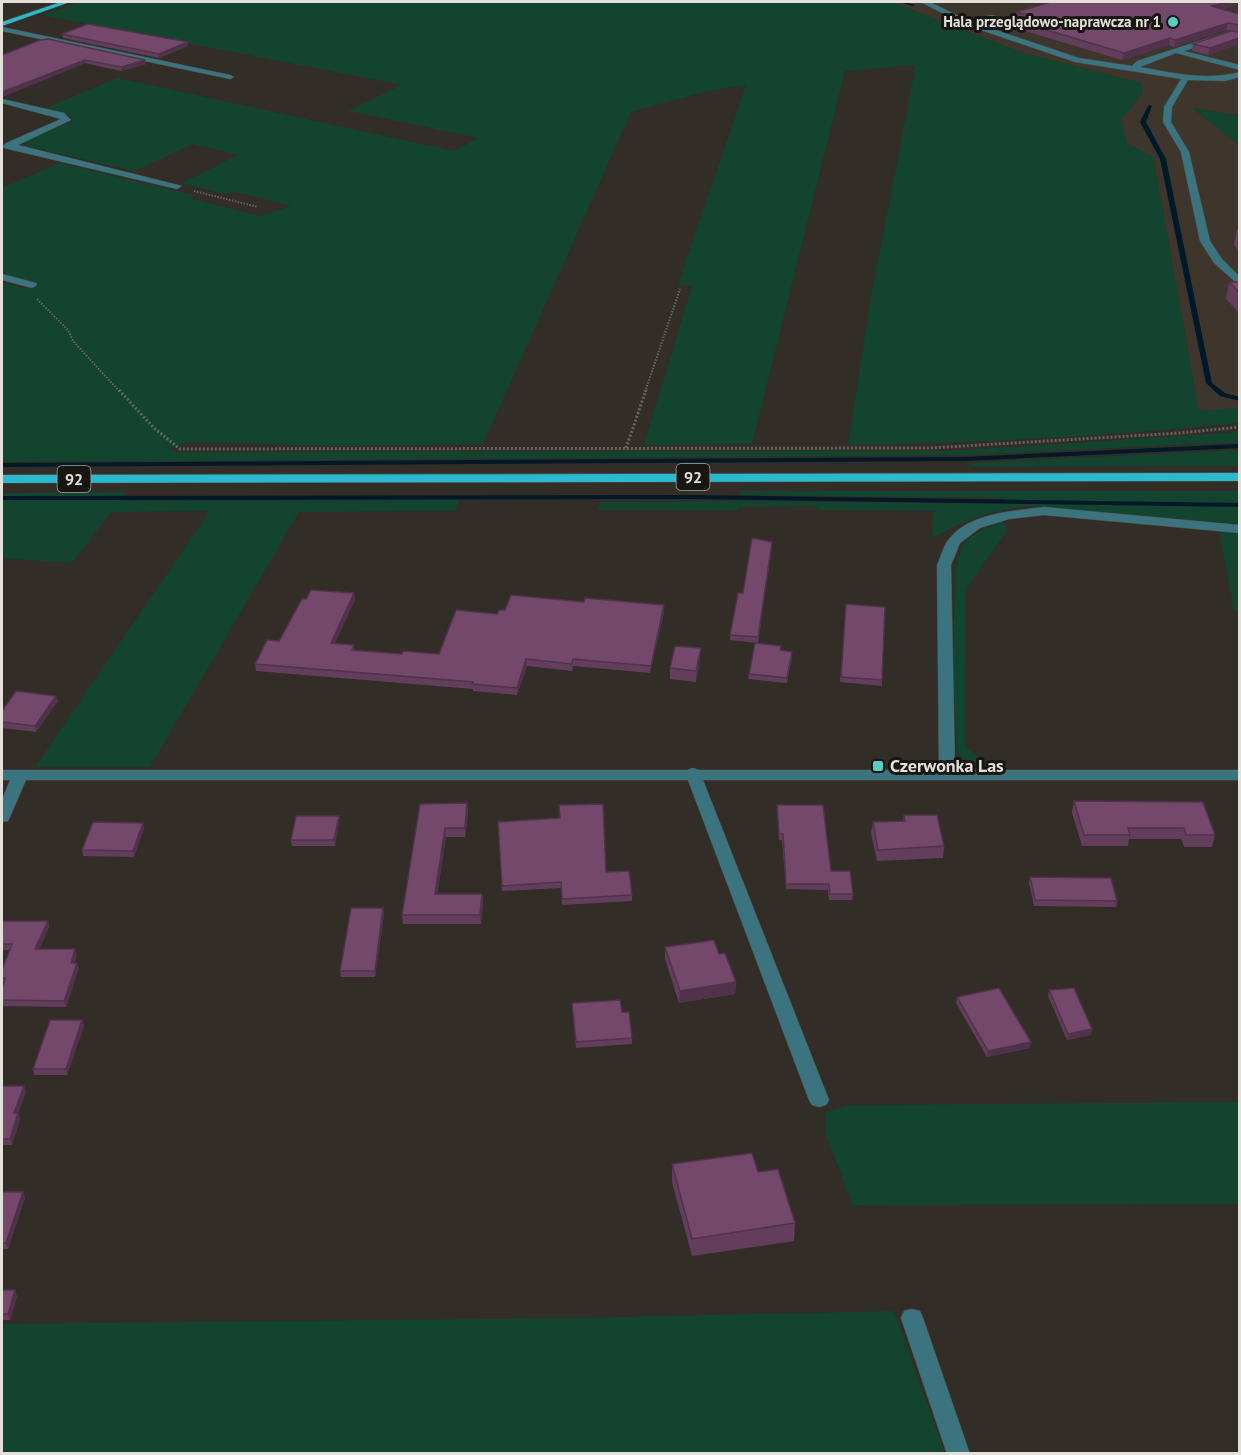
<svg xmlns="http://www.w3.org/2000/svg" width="1241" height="1455" viewBox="0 0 1241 1455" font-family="'PT Sans',sans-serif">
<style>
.built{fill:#3e362c}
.green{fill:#13442f}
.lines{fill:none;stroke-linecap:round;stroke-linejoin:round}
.stream{fill:#001928;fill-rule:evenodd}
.minor-casing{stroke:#4e4a44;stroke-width:1}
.major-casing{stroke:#4e4a44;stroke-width:1}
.path-far1{stroke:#68645e;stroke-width:2;stroke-dasharray:1.5 1.5;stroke-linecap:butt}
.path{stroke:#68645e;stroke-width:3;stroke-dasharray:2 2;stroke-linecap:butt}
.minor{fill:#3b747f;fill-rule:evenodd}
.major{fill:#2ab9cf;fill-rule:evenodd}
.wall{fill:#633e5c}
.shaded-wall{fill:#50324b}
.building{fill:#73486b;stroke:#50324b;stroke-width:1.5}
.poi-dot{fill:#57cec2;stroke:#181613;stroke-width:2}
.labels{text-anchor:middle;stroke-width:6;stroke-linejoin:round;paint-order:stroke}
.far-poi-label{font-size:15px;font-weight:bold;fill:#e3e0dc;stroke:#181613;text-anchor:end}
.shield{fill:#181613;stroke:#a6a3a0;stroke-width:1.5}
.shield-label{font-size:16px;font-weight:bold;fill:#e3e0dc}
.poi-label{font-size:18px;font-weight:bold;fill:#e3e0dc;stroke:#181613;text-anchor:start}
</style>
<rect width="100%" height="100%" fill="#322d27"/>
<path class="built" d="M891 2H1239V115L1193 108 1239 145V408L1199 412 1153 157 1127 143 1121 120 1143 92 1141 83 1020 52Z"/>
<path class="green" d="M81 2H891L1020 52 1141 83 1143 92 1121 120 1127 143 1153 157 1199 411 1239 408V423C1110 436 979 443 848 445L872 291 916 65 845 71 752 444 644 445 692 286 678 284 746 85 703 92 631 112 483 444 337 446 190 442 169 448 174 452 951 451 1239 432V442L964 455 2 462V282L23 288 39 284 2 273V188L60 163 193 195 192 199 260 216 291 206 236 192 224 194 182 183 238 155 192 144 135 171 26 146 24 142 26 140 72 122 71 116 44 109 117 78 454 151 479 138 348 111 402 85 42 15Z
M1192 108 1239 115V145Z
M1239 450V466L970 467 972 463Z
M740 491H1239V524L1033 506C994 509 967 519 932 538L934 511 819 510 814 506 739 507 738 510H598L601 502 740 501 1006 504 1004 498 739 495Z
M125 492 120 501 460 500 455 511 299 512 150 767H35L210 511 111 512 72 563 2 558V493Z
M1001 520 1008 529 966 589 965 744 969 750 993 766 972 767 957 754 953 670 955 570 961 549 968 538Z
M1219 529 1239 531V611H1234Z
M1239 1102V1204L853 1205 825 1133V1112L851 1105Z
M894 1311 945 1453H2V1324L575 1318Z"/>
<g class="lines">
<path class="stream" d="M899 2H904L915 5 913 6Z
M1150 105 1152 106 1146 122 1166 159 1212 383 1225 393 1240 397V401L1220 396 1206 383 1160 159 1140 122 1148 106Z
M1240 444V448L964 461 2 467V463L964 457Z
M694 495 1240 503V507L694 499 2 500V496Z"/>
<defs>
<path id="minor" d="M921 2H930L967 20 992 15 1025 23 1022 27 992 19 975 23 1079 58 1132 66 1137 61 1227 32 1240 34V38L1230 36 1184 51 1240 65V70L1176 53 1140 67C1173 73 1207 81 1240 72V77L1225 81 1188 80 1172 107 1171 122 1189 152 1210 241 1222 259 1240 277V286L1214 263 1200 241 1181 152 1163 122 1164 107 1181 79 1075 62 963 24Z
M2 27 230 75 234 77 230 79 2 31Z
M2 99 64 113 71 120 18 145 182 186 177 189 4 148 3 146 6 143 61 119 2 103Z
M2 274 36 283 37 285 32 288 2 280Z
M1044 507 1240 525V533L1044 515 1009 519 980 528 960 543 951 565 955 770H1240V780H703L829 1100 826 1105 819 1107 812 1105 809 1100 688 780H26L10 817 8 821 2 822V800L10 780H2V770H687L693 768 699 770H939L937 565C941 557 943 546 949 539 969 513 1013 511 1044 507Z
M912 1309 920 1311 923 1318 970 1454H947L901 1318 904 1311Z"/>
<path id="major" d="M61 2H70L2 26V22Z
M1240 473V481L2 483V475Z"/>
</defs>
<use href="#minor" class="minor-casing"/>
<use href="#major" class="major-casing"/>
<path class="path-far1" d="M194 191 258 207
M37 299 68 330 73 341 120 392
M645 392 680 289"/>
<path class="path" d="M119 390 154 428 180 449 930 448 1180 433 1240 427
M626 448 646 390"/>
<use href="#minor" class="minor"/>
<use href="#major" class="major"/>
</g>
<path class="wall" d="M1237 5 1223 9 1239 14V32L1226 30 1174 47 1169 45 1122 60 1002 24 1003 17 1032 24V23L1015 19 1016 12Z
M1239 32V44L1208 55 1192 51 1193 44Z
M62 34 188 46 159 58 63 38Z
M2 55 145 60 146 64 121 71 85 63 2 97Z
M1237 229H1239V251L1234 245Z
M1229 282H1239V313L1226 299Z
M772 547 758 643 730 640V635Z
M354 593 355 600 335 643 354 645V650L402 654H439L497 614 505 610 584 602 664 605V612L650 673 573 666 572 671 527 666 517 695 473 691V689L256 671 255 664 279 641 306 599Z
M846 604 882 680V686L840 682Z
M792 657 787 683 748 679 749 674Z
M700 659 696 682 670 679V668Z
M58 701 36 732 2 728V711Z
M1074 801 1215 835 1212 847H1184L1181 839H1129L1128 846H1082L1072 813Z
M467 803 468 812 465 837H446L437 894H482L483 902 481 924H403L402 915 420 804Z
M777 805 831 871 853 894 852 900H829L828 890 786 889 782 840H779Z
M904 815 944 846 943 858 877 861 871 833 873 822 903 821Z
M339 816V822L335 846H292L291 840Z
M498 822 606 872 632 895V901L562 905 561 888 502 891Z
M143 823 144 829 134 857 83 856 82 850Z
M1030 877 1117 901 1116 907 1034 906 1029 883Z
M383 908 384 914 375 977H341L340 971Z
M2 921H48L49 927 39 949 77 955 74 963H77L79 968 66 1007 2 1006V988L3 984H2V970L9 950H2Z
M665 947 719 954 736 982 735 994 679 1003 665 959Z
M1049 990 1092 1029 1091 1035 1067 1040 1048 996Z
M957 997 1030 1048 987 1057 956 1003Z
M572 1009 622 1012 632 1038V1044L576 1048Z
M82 1020 84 1026 67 1075H34L33 1069Z
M2 1086H24L26 1092 18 1113 20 1119 12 1145H2Z
M672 1164 758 1172 795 1223 794 1241 692 1256 672 1182Z
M2 1192H23L25 1198 8 1249H2Z
M2 1290 17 1296 10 1320H2Z"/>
<path class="shaded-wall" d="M1228 2H1238L1237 5 1211 13 1212 6Z
M1228 23 1226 30 1174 47 1175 40Z
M1170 38 1169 45 1122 60 1124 53Z
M1239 38V44L1208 55 1210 48Z
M188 42V46L159 58V54Z
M85 60V63L2 97V92Z
M145 60 146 64 121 71V67Z
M354 593 355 600 332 650 331 643Z
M664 605V612L650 673 651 666Z
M701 648 700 659 696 682V671Z
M526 659 527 666 517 695V688Z
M56 696 58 701 36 732 35 726Z
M467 803 468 812 465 837V828Z
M339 816V822L335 846 334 840Z
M143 823 144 829 134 857 133 851Z
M445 828 446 837 436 902 435 894Z
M482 894 483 902 481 924 480 915Z
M383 908 384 914 375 977V971Z
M48 921 49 927 37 955 35 949Z
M75 949 77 955 73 968 71 963Z
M77 963 79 968 66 1007 64 1001Z
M736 982 735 994 679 1003 680 991Z
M82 1020 84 1026 67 1075 66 1069Z
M1092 1029 1091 1035 1067 1040 1068 1034Z
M1031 1042 1030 1048 987 1057 988 1051Z
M24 1086 26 1092 16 1119 14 1113Z
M18 1113 20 1119 12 1145 10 1139Z
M23 1192 25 1198 8 1249 6 1243Z
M15 1290 17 1296 10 1320 8 1314Z"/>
<path class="building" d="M1051 2H1228L1212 6 1239 14V25L1228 23 1175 40 1170 38 1124 53 1003 17 1032 24 1036 17 1016 12Z
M88 24 188 42 159 54 62 34Z
M1231 31 1239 32V38L1210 48 1193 44Z
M48 39 145 60 121 67 85 60 2 92V55L40 40Z
M1229 282H1239V292Z
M752 538 772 542 758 637 730 635 738 593H743Z
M311 590 354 593 331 643 354 645 352 650 402 654 403 651 439 654 456 610 497 614 499 610H505L511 595 584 602 585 598 664 605 651 666 573 659 572 664 526 659 517 688 472 684 473 682 255 664 267 640 279 641 302 599H306Z
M846 604 885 607 882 680 841 677Z
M755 643 781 646 780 650 792 652 787 678 749 674Z
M675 646 701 648 696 671 670 668Z
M16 691 56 696 35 726 2 722V711Z
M1074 801 1203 802 1215 835H1186L1184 828H1128L1130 835H1084Z
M467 803 465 828H445L435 894H482L480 915H402L420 804Z
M603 804 606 872 629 871 632 895 562 899 561 882 502 886 498 822 560 818 559 805Z
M777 805H823L831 871H850L853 894H830L829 884H786L783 834H779Z
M904 815H937L944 846 878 850 873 822 905 821Z
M296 816H339L334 840H291Z
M93 822 143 823 133 851 82 850Z
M1030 877 1111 878 1117 901 1035 900Z
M351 908H383L375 971H340Z
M2 921H48L35 949H75L71 963H77L64 1001 2 1000V988L5 978H2V970L12 944H2Z
M714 940 719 954 725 953 736 982 680 991 665 947Z
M999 988 1031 1042 988 1051 957 997Z
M1074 988 1092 1029 1068 1034 1049 990Z
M620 1000 622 1012H629L632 1038 576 1042 572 1003Z
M50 1020H82L66 1069H33Z
M2 1086H24L14 1113H18L10 1139H2Z
M752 1153 758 1172 778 1169 795 1223 692 1239 672 1164Z
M2 1192H23L6 1243H2Z
M2 1290H15L8 1314H2Z"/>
<g class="poi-dot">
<circle cx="1173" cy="22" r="6"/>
<rect x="872" y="760" width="12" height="12" rx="3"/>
</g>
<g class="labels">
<g class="far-poi-label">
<text x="1161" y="27">Hala przeglądowo-naprawcza nr 1</text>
</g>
<g class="shield">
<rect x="676.5" y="464" width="33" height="26" rx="4.5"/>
<rect x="57.5" y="466" width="33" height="26" rx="4.5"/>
</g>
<g class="shield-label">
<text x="693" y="483">92</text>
<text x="74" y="485">92</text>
</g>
<g class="poi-label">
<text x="890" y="772">Czerwonka Las</text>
</g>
</g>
<rect width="1241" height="1455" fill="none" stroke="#e3e0dc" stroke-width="6"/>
</svg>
